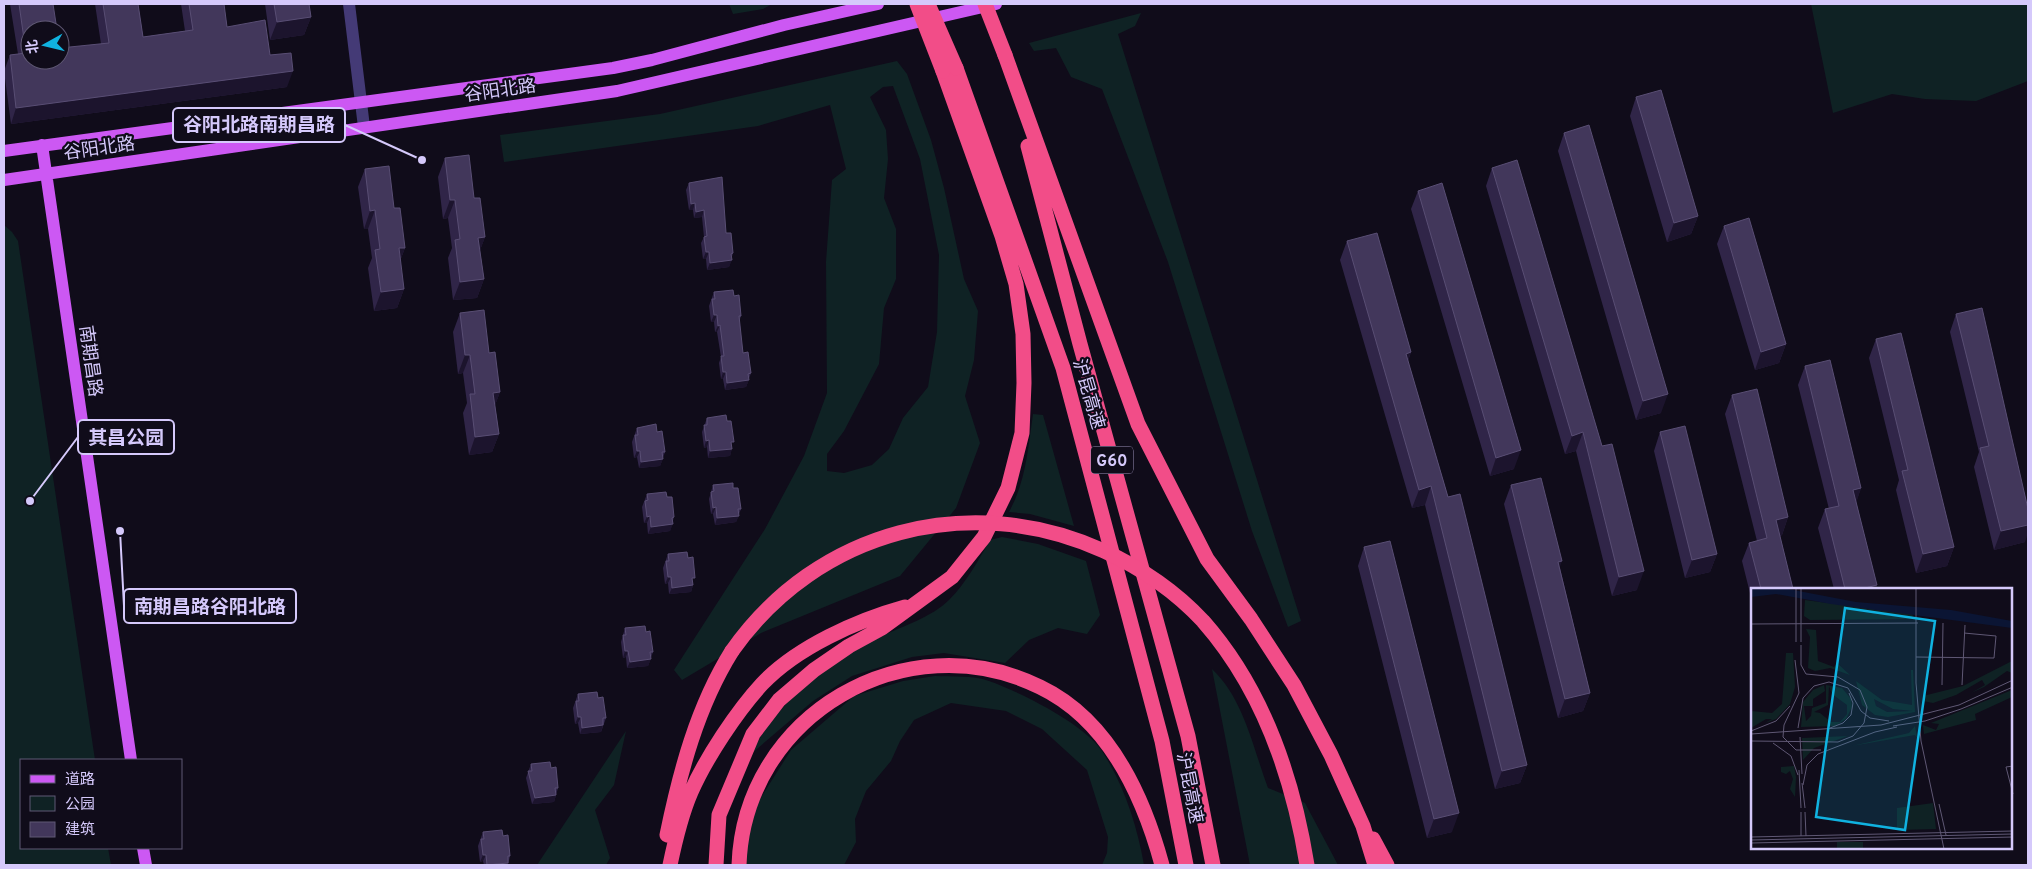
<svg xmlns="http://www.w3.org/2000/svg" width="2032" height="869" viewBox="0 0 2032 869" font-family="Overpass,'Noto Sans SC',sans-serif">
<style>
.green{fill:#0f2224;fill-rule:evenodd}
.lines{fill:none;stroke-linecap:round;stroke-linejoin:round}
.minor{stroke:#443a76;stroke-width:12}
.major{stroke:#cc58f3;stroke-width:12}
.highway{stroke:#f24d88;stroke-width:15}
.highway-bridge{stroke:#f24d88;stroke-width:15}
.wall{fill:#302548}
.shaded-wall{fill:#1c142d}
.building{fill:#42375b;stroke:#594e74}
.labels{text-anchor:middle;stroke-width:4.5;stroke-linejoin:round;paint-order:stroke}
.shield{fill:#100c1a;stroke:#9a90b8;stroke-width:1}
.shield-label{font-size:16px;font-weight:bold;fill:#d5c9fb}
.street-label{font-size:18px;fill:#d5c9fb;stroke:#100c1a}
.inset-road{fill:none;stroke:#5f5874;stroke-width:1}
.view{fill:#10b2e0;fill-opacity:0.15;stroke:#10b2e0;stroke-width:2.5}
.inset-edge{fill:none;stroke:#d5c9fb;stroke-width:2.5}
.leader{fill:none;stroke:#d5c9fb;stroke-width:2}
.callout-dot{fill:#d5c9fb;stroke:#100c1a;stroke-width:2}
.callout{fill:#100c1a;stroke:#d5c9fb;stroke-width:2}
.callout-label{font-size:19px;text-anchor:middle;font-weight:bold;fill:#d5c9fb}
</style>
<rect width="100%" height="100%" fill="#100c1a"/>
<path class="green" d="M729 4H772L763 9 733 14Z
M1811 4H2028V81L1976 101 1925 99 1892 94 1833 113Z
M1141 13 1135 26 1118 34 1301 621 1288 627 1252 531 1168 262 1102 89 1071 77 1056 48 1034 51 1029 43Z
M897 61 907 74 931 140 944 188 964 279 978 311 974 360 965 396 980 443 956 508 900 576 761 633 682 680 674 670 765 529 804 456 827 393 826 262 832 180 846 169 830 105 758 126 504 162 500 135 660 114ZM893 86 920 159 939 255 937 332 928 387 903 418 889 449 872 465 844 473 827 471V454L844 431 879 364 884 308 896 279V229L884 198 888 159 886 130 870 97 883 87Z
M4 225 12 232 18 241 95 760H21V848H108L111 865H4Z
M1033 414 1043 415 1074 526 1030 514 1009 512C1026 481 1028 449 1033 414Z
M1002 537 1038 544 1086 561 1100 615 1087 634 1058 628 1029 640 1005 663 944 653 912 657 852 676 813 701 751 754C779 699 827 663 882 636 903 626 932 617 949 600 966 583 978 561 990 540Z
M1212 669C1244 699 1253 748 1268 788L1305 803 1338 865H1250Z
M935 676C952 677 972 675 989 681 1020 692 1083 723 1102 751 1124 785 1137 825 1144 865H1102L1107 853 1108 837 1087 770 1042 729 1006 711 951 703 914 720 900 741 891 761 866 791 855 819 856 842 844 865H743L748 828 760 799 791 750 854 696 903 681Z
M626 731 614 785 595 810 610 858 606 865H537Z"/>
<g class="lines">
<path class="minor" d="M349 4 364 127"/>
<path class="major" d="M42 145 131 760
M4 151 613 68 652 60 784 25 878 4
M4 180 617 91 996 4
M143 848 146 865"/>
<path class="highway" d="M1005 55 1138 424 1207 559 1251 619 1294 685 1331 755 1363 826 1375 865
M956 68 1063 368 1162 741 1186 865
M1028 146 1080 344 1188 736 1213 865
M667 835C680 772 697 707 732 651
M1373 839 1387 865
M670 865C675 841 681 815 691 792 706 758 737 711 762 684 797 647 858 620 905 607
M716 865 719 815 753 734 779 700 814 670 849 646 882 628 952 577 984 537 1008 488 1022 433 1024 383 1023 334 1016 284 1002 236 943 71
M739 865C744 715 906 621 1040 687 1109 720 1143 795 1162 865"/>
<path class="highway-bridge" d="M917 4 943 71
M928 4 956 68
M985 4 1005 55
M732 651C817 530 970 490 1104 551 1141 568 1175 591 1203 621 1263 689 1293 778 1307 865"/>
</g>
<path class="wall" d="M10 4H53L30 60 101 44 95 4H138L143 37 185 31 181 4H224L227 27 270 55 287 87 11 124 4 71 10 55 18 54Z
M265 4H309L311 17 304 35 270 40Z
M1636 97 1698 216 1691 234 1667 242 1630 116Z
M1564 133 1661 413 1636 420 1558 151Z
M445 158 474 198 485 237 480 250 484 279 477 298 453 300 448 258 452 248 448 218 443 219 438 177Z
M1492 168 1637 590 1612 596 1576 451 1565 454 1486 186Z
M365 169 394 208 405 248 400 261 404 289 397 308 374 311 368 268 372 258 368 229H364L358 187Z
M689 183 726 233 733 253 729 267 707 270 706 259H703L701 243 704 237 702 217 694 218 693 210H689L686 190Z
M1418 191 1514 469 1490 476 1411 209Z
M1724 226 1786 344 1779 363 1755 370 1717 244Z
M1347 241 1411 352 1408 361 1527 765 1520 783 1495 789 1425 505 1412 508 1340 260Z
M714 292 734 296 741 316 739 322 743 353 751 373 746 387 725 390 723 379H721L719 363 721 357 717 332H715L714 322H711L709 306Z
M460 313 489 353 500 392 495 405 499 434 492 452 469 455 463 413 467 403 463 373 458 374 453 332Z
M1956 314 2025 542 1994 550 1974 467 1979 452 1950 332Z
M1876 339 1954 547 1947 566 1916 573 1896 490 1899 480 1869 358Z
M1805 366 1861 488 1856 502 1877 585 1875 589H1834L1818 528 1825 509H1829L1798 385Z
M1732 395 1788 517 1782 535 1780 536 1793 589H1752V601L1742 561 1749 543 1757 541 1725 414Z
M707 418 727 421 732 447 730 456 708 458 707 447 704 448 702 432Z
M637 428 657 432 665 452 660 466 639 468 637 457 634 458 632 442Z
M1660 432 1717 554 1710 572 1685 578 1654 451Z
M713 485 733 488 741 509 736 522 715 525 713 514H711L709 499Z
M1511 485 1560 568 1590 693 1583 711 1558 718 1504 504Z
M647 494 667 497 674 517 670 531 648 534 647 523H644L642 507Z
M1364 547 1452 832 1427 838 1358 566Z
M668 554 688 558 693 585 691 592 669 594 668 583 665 584 663 568Z
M625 628 646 632 653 652 648 666 627 668 626 657 623 658 621 642Z
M578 694 598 698 606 718 601 732 580 734 578 723 575 724 573 708Z
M531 764 551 768 558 788 554 802 532 804 526 778Z
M483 832 503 836 510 856 508 865H484L483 861 480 862 478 846Z"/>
<path class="shaded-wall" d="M311 17 304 35 270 40 277 22Z
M293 71 287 87 11 124 16 108Z
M450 200H455L448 218 443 219Z
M695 203 693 210H689L691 204Z
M375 210 368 229H364L370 211Z
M704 210 702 217 694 218 696 212Z
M1698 216 1691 234 1667 242 1674 223Z
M485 237 478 256V238Z
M399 248H405L398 266Z
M706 252H709L706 259H703Z
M732 260 729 267 707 270 710 263Z
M484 279 477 298 453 300 460 282Z
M404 289 397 308 374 311 381 292Z
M714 315H717L714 322H711Z
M720 325 717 332H715L718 326Z
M1786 344 1779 363 1755 370 1761 352Z
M1411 352 1404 371 1406 354Z
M465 355H470L463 373 458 374Z
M723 372H726L723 379H721Z
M749 380 746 387 725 390 727 383Z
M500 392 493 411V393Z
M1668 394 1661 413 1636 420 1643 401Z
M1583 432 1576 451 1565 454 1572 436Z
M499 434 492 452 469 455 475 437Z
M709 440 707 447 704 448 706 441Z
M732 449 730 456 708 458 710 451Z
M1521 450 1514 469 1490 476 1496 458Z
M637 451H640L637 457 634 458Z
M663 459 660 466 639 468 641 462Z
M1431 486 1425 505 1412 508 1419 490Z
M1861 488 1855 507 1853 490Z
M716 507 713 514H711L713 508Z
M650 516 647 523H644L647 517Z
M739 516 736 522 715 525 717 518Z
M1788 517 1782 535 1769 538 1776 520Z
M673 524 670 531 648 534 651 527Z
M2028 525V533L2025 542 1994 550 2001 531Z
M1954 547 1947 566 1916 573 1923 554Z
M1717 554 1710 572 1685 578 1692 560Z
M1562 561 1555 580 1558 562Z
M1644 571 1637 590 1612 596 1619 577Z
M668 577H671L668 583 665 584Z
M693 585 691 592 669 594 672 588Z
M1877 585 1875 589H1861Z
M625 651H628L626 657 623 658Z
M651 659 648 666 627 668 630 662Z
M1590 693 1583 711 1558 718 1565 699Z
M578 717H581L578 723 575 724Z
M603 725 601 732 580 734 582 728Z
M1527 765 1520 783 1495 789 1502 771Z
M556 795 554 802 532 804 535 798Z
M1459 813 1452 832 1427 838 1434 819Z
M483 855H486L483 861 480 862Z
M508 863V865H490Z"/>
<path class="building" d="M19 4H53L57 30H30V60H60V48L109 43 103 4H138L143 37 193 30 189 4H224L227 27 265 20 270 55 291 53 293 71 16 108 10 55 26 53Z
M274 4H309L311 17 277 22Z
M1661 90 1698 216 1674 223 1636 97Z
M1589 125 1668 394 1643 401 1564 133Z
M469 155 474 198H480L485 237 478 238 484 279 460 282 455 240 460 239 455 200H450L445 158Z
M1517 160 1602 446 1612 444 1644 571 1619 577 1583 432 1572 436 1492 168Z
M389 166 394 208H400L405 248H399L404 289 381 292 375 250 380 249 375 210 370 211 365 169Z
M722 177 726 233H731L733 253 731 254 732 260 710 263 709 252H706L704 237 707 236 704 210 696 212 695 203 691 204 689 183Z
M1442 183 1521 450 1496 458 1418 191Z
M1749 218 1786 344 1761 352 1724 226Z
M1377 233 1411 352 1406 354 1448 497 1460 494 1527 765 1502 771 1431 486 1419 490 1347 241Z
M733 290 734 296 739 295 741 316H739L743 353 748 352 751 373 748 374 749 380 727 383 726 372H723L721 356H724L720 325 718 326 717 315H714L712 299H715L714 292Z
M1982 308 2028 509V525L2001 531 1980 448 1989 446 1956 314Z
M484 310 489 353 495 352 500 392 493 393 499 434 475 437 470 394H475L470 355H465L460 313Z
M1901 333 1954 547 1923 554 1902 471 1908 470 1876 339Z
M1830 360 1861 488 1853 490 1877 585 1861 589H1845L1825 509 1839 506 1805 366Z
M1757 389 1788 517 1776 520 1793 589H1761L1749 543 1767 538 1732 395Z
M726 415 727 421H731L734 442H731L732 449 710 451 709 440 706 441 704 425H707V418Z
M656 424 657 432 662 431 665 452H662L663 459 641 462 640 451H637L635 435H638L637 428Z
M1685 426 1717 554 1692 560 1660 432Z
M1541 478 1562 561 1558 562 1590 693 1565 699 1511 485Z
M733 483V488H738L741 509H738L739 516 717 518 716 507 713 508 711 492 714 491 713 485Z
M666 492 667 497H672L674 517 672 518 673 524 651 527 650 516 647 517 645 501 648 500 647 494Z
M1390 541 1459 813 1434 819 1364 547Z
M687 552 688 558 693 557 695 578H692L693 585 672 588 671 577H668L666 561H669L668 554Z
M645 626 646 632 650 631 653 652H650L651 659 630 662 628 651H625L623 635H626L625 628Z
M597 692 598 698 603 697 606 718H603V725L582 728 581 717H578L576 701H579L578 694Z
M550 762 551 768 556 767 558 788H555L556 795 535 798 528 771H532L531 764Z
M502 830 503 836 508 835 510 856H508V863L487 865 486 855H483L481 839H484L483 832Z"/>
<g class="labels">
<rect class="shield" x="1091" y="446.5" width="42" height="27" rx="4"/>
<g class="shield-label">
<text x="1112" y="466">G60</text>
</g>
<g class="street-label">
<text transform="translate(500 90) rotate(-8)" y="6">谷阳北路</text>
<text transform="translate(99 148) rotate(-8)" y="6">谷阳北路</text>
<text transform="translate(91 361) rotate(82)" y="6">南期昌路</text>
<text transform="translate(1089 394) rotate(74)" y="6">沪昆高速</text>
<text transform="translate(1190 788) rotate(79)" y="6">沪昆高速</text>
</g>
</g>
<g transform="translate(1751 588)">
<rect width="261" height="261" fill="#100c1a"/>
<path d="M54 12 161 26 162 28 159 31 59 32 53 28ZM55 41 65 42 67 73 83 79 86 75 99 87 79 80 64 83 57 80 59 49ZM35 65H42L44 99 39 116 25 131 14 135 21 131H15L0 140V123L21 125 31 116ZM261 73V85L256 83 233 99 220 105 234 97 231 92 205 107 182 115 172 113V108L212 98ZM160 82H162L164 124 137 129 124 127 111 117 105 93 131 112 161 117ZM123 111 142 121 162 123 136 124 125 118ZM73 97 74 103 62 111V118H53L55 133 60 128 61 120 75 115V97L91 100 100 111 101 119 95 131 84 138 50 139 52 114 62 102ZM78 98 81 106 96 117V126L89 134H80L69 125 63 124 77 117ZM261 102V109L224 126 225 132 173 146 172 137 185 142 188 136 180 135ZM164 138 166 150 164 147 101 158 158 145ZM97 148 63 160 52 172 51 150ZM43 178 45 189 44 209 39 201 42 191 39 183 35 186 30 184V179ZM182 215 185 241 146 242V220ZM86 254H112V261H77L86 260Z" fill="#0f2224" fill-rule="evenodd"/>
<path d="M0 1H37L105 14 200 22 261 33V40L80 16 25 6 0 9Z" fill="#0b1534"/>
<path class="inset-road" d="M50 1V36M165 1V95L170 153 193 261M0 36 167 35M45 36V1M45 36V54M50 54V36M165 69 243 70 245 48 213 45M44 72 48 105 33 137 32 149 45 162H70M191 97 192 35M211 97 214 37M142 138 174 133 210 121 262 99M47 140 52 110 63 98 78 94 97 100 110 123 119 130 138 133M79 140 92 135 100 127 102 115 98 105M0 143 25 133 39 118M0 146 130 137 208 117 262 92M49 149 51 186M0 153 87 154 102 148 113 135 116 119 109 102 87 89 55 86 50 77V57M22 155 40 168 47 187M262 178 255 179 262 206M48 182 50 220M51 195 54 220M52 197 56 177 67 166 124 144 146 139M188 216 195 247M50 224V248M54 224 55 248M0 249 262 243M0 252 262 246M0 255 262 249"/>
<path class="view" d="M94 20 184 33 154 242 65 229Z"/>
<rect width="261" height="261" class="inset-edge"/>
</g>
<path class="leader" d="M422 160L345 125M30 501L78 437M120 531L124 606"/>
<g class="callout-dot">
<circle cx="422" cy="160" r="5"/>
<circle cx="30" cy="501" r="5"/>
<circle cx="120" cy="531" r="5"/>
</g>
<g class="callout">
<rect x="173" y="108" width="172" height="34" rx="5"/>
<rect x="78" y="420" width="96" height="34" rx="5"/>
<rect x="124" y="589" width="172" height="34" rx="5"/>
</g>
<g class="callout-label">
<text x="259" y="131">谷阳北路南期昌路</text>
<text x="126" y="444">其昌公园</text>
<text x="210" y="613">南期昌路谷阳北路</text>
</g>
<rect width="2032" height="869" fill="none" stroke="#d5c9fb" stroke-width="10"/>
<rect x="20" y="759" width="162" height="90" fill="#100c1a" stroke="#5f5874"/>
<rect x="30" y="775" width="25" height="8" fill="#cc58f3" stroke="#5f5874"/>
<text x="65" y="784" font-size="15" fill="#d5c9fb">道路</text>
<rect x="30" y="796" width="25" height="15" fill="#0f2224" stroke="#5f5874"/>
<text x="65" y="809" font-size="15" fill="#d5c9fb">公园</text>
<rect x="30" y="822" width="25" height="15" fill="#42375b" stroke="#5f5874"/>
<text x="65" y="834" font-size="15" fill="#d5c9fb">建筑</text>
<g transform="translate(45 45) rotate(262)"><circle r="24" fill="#100c1a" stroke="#5f5874"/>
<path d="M0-4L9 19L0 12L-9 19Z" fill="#10b2e0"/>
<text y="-8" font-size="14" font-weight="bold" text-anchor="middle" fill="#d5c9fb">北</text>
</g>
</svg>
